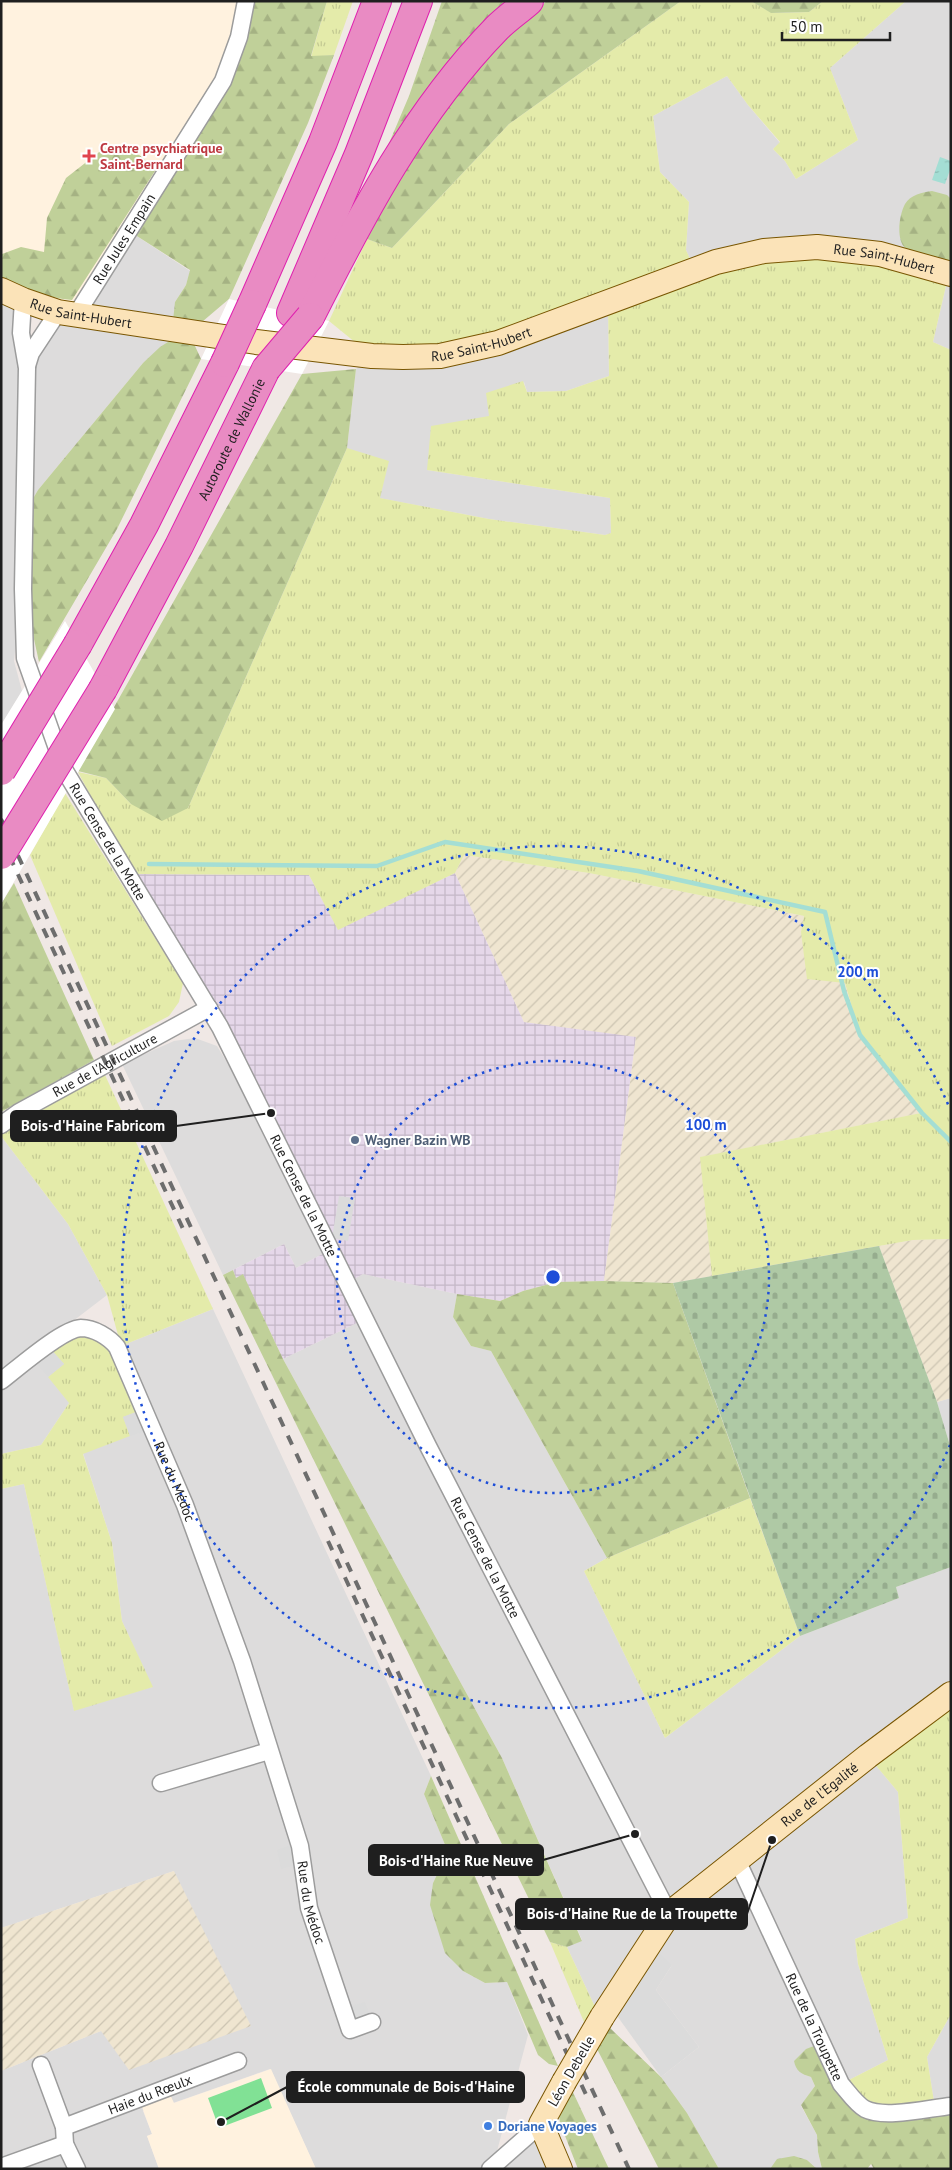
<svg xmlns="http://www.w3.org/2000/svg" width="952" height="2170" viewBox="0 0 952 2170" font-family="'PT Sans',sans-serif">
<style>
.residential{fill:#dddcdc}
.industrial{fill:url(#industrial-grid)}
.education{fill:#fff2df}
.farmland{fill:url(#farmland-furrows)}
.grass{fill:url(#grass-tufts)}
.forest{fill:url(#forest-firs)}
.cemetery{fill:url(#cemetery-stones)}
.pitch{fill:#81e195}
.parking{fill:#dbdbdb}
.water{fill:url(#water-ripples)}
.pier{fill:#fff}
.lines{fill:none;stroke-linecap:round;stroke-linejoin:round}
.stream{stroke:#a4ded4;stroke-width:4.5}
.street-casing{stroke:#9c9c9c;stroke-width:19}
.secondary-casing{stroke:#795602;stroke-width:26}
.highway-casing{stroke:#df21af;stroke-width:30}
.street{stroke:#fff;stroke-width:16}
.secondary{stroke:#fbe3b8;stroke-width:24}
.highway{stroke:#e98bc3;stroke-width:28}
.rail{stroke:#6d6d6d;stroke-width:4;stroke-dasharray:10 10;stroke-linecap:butt}
.secondary-bridge-casing{stroke:#795602;stroke-width:26;stroke-linecap:butt}
.highway-bridge-casing{stroke:#df21af;stroke-width:30;stroke-linecap:butt}
.secondary-bridge{stroke:#fbe3b8;stroke-width:24}
.highway-bridge{stroke:#e98bc3;stroke-width:28}
.ring{fill:none;stroke:#1d4ed8;stroke-width:2.5;stroke-dasharray:2.5 5}
.health-dot{fill:#e0444e;stroke:#fff;stroke-width:2}
.service-dot{fill:#5c6f8a;stroke:#fff;stroke-width:2}
.shop-dot{fill:#3f7fe0;stroke:#fff;stroke-width:2}
.labels{text-anchor:middle;stroke-width:4;stroke-linejoin:round;paint-order:stroke}
.health-label{font-size:14px;font-weight:bold;fill:#be3a42;stroke:#fff;text-anchor:start}
.street-label{font-size:14px;fill:#1f1f1f;stroke:#fff}
.service-label{font-size:14px;font-weight:bold;fill:#4e5e75;stroke:#fff;text-anchor:start}
.shop-label{font-size:14px;font-weight:bold;fill:#366cbe;stroke:#fff;text-anchor:start}
.centre{fill:#1d4ed8;stroke:#fff;stroke-width:2.5}
.ring-label{font-size:15px;text-anchor:middle;font-weight:bold;fill:#1d4ed8;stroke:#fff;stroke-width:4;stroke-linejoin:round;paint-order:stroke}
.leader{fill:none;stroke:#1f1f1f;stroke-width:2}
.callout-dot{fill:#1f1f1f;stroke:#fff;stroke-width:2}
.callout{fill:#1f1f1f;stroke:#1f1f1f;stroke-width:2}
.callout-label{font-size:15px;text-anchor:middle;font-weight:bold;fill:#fff}
</style>
<defs>
<pattern id="industrial-grid" width="8" height="8" patternUnits="userSpaceOnUse" patternTransform="scale(1.25)"><rect width="8" height="8" fill="#e5d7e9"/><path d="M0 4h8M4 0v8" fill="none" stroke="#c4b8c7"/></pattern>
<pattern id="farmland-furrows" width="10" height="10" patternUnits="userSpaceOnUse" patternTransform="scale(1.25)"><rect width="10" height="10" fill="#efe5d0"/><path d="M-1 1l2-2M0 10L10 0M9 11l2-2" fill="none" stroke="#ccc4b2"/></pattern>
<pattern id="grass-tufts" width="24" height="20" patternUnits="userSpaceOnUse" patternTransform="scale(1.25)"><rect width="24" height="20" fill="#e4ebaa"/><path d="M3 7l-1-3M5 7V3M7 7l1-3M15 17l-1-3M17 17v-4M19 17l1-3" fill="none" stroke="#c3c992"/></pattern>
<pattern id="forest-firs" width="22" height="20" patternUnits="userSpaceOnUse" patternTransform="scale(1.25)"><rect width="22" height="20" fill="#c0d099"/><path d="M5 1l3.5 6h-7zM16 11l3.5 6h-7z" fill="#a5b283"/></pattern>
<pattern id="cemetery-stones" width="16" height="16" patternUnits="userSpaceOnUse" patternTransform="scale(1.25)"><rect width="16" height="16" fill="#afc9a5"/><path d="M2 7V4a2 2 0 0 1 4 0v3zM10 15v-3a2 2 0 0 1 4 0v3z" fill="#96ac8e"/></pattern>
<pattern id="water-ripples" width="26" height="14" patternUnits="userSpaceOnUse" patternTransform="scale(1.25)"><rect width="26" height="14" fill="#a4ded4"/><path d="M2 4q2-2 4 0t4 0M15 11q2-2 4 0t4 0" fill="none" stroke="#8dbeb6"/></pattern>
</defs>
<rect width="100%" height="100%" fill="#f0e8e5"/>
<path class="residential" d="M906 1H951V350L933 342 949 273 695 270 686 250 689 202 660 172 653 116 727 76 748 105 780 143 773 149 785 161 796 179 858 140 830 68Z
M129 231 190 271 186 285 175 302 189 333 143 363 38 490 31 502 14 661 22 691 1 725V290L23 300 27 367Z
M608 301 609 376 566 391 527 392 524 382 489 416 427 470 610 498 611 533 605 535 489 519 379 498 347 448 356 369 372 356Z
M195 1038 217 1046 283 1154 330 1250 296 1268 284 1244 223 1275 122 1064 174 1041Z
M1 1136 68 1224 107 1295 64 1328 69 1403 41 1445 1 1454Z
M363 1274 457 1294 453 1317 471 1346 491 1351 607 1558 584 1571 665 1738 800 1636 899 1598 896 1587 951 1567V1694L868 1756 898 1792 908 1918 855 1939 858 1964 888 2060 841 2084 802 2074 811 2077 815 2086 801 2106 817 2135 818 2152 822 2169H817L807 2160 771 2167 770 2169H719L687 2113 661 2077 699 2047 656 1990 672 1965 596 2009 567 1947 582 1940 502 1758 283 1359 365 1319 347 1283Z
M213 1309 431 1776 424 1794 448 1852 433 1883 463 1971 485 1983 507 1982 528 2035 497 2151 487 2165 541 2124 561 2169H316L270 2069 173 2103 143 2111 152 2134 147 2136 159 2169 1 2167V2071L101 2031 174 1871 1 1928V1489L24 1484 74 1710 152 1687 122 1621 112 1543 83 1453 121 1346Z
M951 1398V1449L937 1402Z
M951 2014V2106L935 2108 927 2057Z"/>
<path class="industrial" d="M455 873 524 1022 636 1036 604 1281 557 1282 523 1291 500 1301 457 1294 363 1274 347 1283 365 1319 283 1359 243 1275 236 1278 233 1270 284 1244 296 1268 330 1250 132 874 309 875 338 929Z"/>
<path class="education" d="M1 1H246L232 60 76 315 1 290Z
M271 2069 316 2169H159L147 2136 152 2134 139 2099 167 2088 174 2103Z"/>
<path class="farmland" d="M464 855 589 873 804 916 801 932 845 983 860 1035 922 1113 701 1157 712 1276 673 1283 604 1281 636 1037 524 1022 455 873Z
M951 1239V1398L937 1402 879 1246 913 1240Z
M174 1871 251 2026 129 2070 101 2031 1 2071V1928Z"/>
<path class="grass" d="M327 1H353L334 55 311 57Z
M681 1H751L772 13 809 12 823 1H906L830 68 858 140 796 179 785 161 773 149 780 142 748 105 727 76 653 116 660 172 689 202 686 250 695 270 764 251 949 273 933 342 951 350V1239L913 1240 879 1246 712 1276 700 1157 921 1113 860 1035 845 983 807 979 801 932 804 916 589 873 464 855 455 873 338 930 309 875 132 874 78 772 106 778 131 804 188 808 347 448 389 461 380 498 489 519 605 535 611 533 610 498 427 470 431 426 489 416 486 393 523 381 527 392 566 391 609 376 608 302 548 325 372 356 329 321 367 239 392 248 509 124Z
M65 793 183 983 179 1002 169 1016 112 1046 30 855Z
M105 1075 213 1309 121 1346 107 1295 68 1224 1 1136V1125L50 1096Z
M66 1332 106 1337 144 1409 123 1417 130 1436 83 1454 112 1543 122 1621 153 1687 74 1711 24 1484 1 1489V1454L41 1445 69 1403 48 1377 64 1364 48 1346Z
M750 1498 800 1636 665 1738 584 1571 607 1558Z
M951 1694V2014L927 2057 935 2108 883 2113 841 2084 888 2060 858 1964 855 1939 908 1918 898 1792 868 1756Z
M550 1942 567 1947 596 2009 584 2022Z"/>
<path class="forest" d="M246 1H327L311 56 334 55 308 123 229 299 189 333 201 359 117 529 39 662 23 589 31 502 38 490 143 363 160 347 176 337 172 330 175 302 186 285 190 270 129 231 223 81Z
M442 1H513L381 162 409 96Z
M547 1H681L509 124 392 248 367 239 409 161 451 101 503 38Z
M751 1H823L809 12 771 13Z
M119 147C138 152 143 156 155 171L72 300C48 298 23 289 1 278L2 254 21 247 44 252 47 218 66 178 103 149Z
M932 191 947 195 951 199V269C936 264 916 260 905 248 896 239 899 215 905 204 910 195 923 192 932 191Z
M356 369 347 448 188 808 162 821 131 804 106 778 78 771 302 374Z
M14 883 94 1060 1 1112V904Z
M233 1270 236 1278 243 1274 283 1359 502 1758 582 1941 567 1947 550 1942 223 1275Z
M604 1281 673 1283 750 1498 607 1558 491 1351 471 1346 453 1317 457 1294 500 1301 523 1291 557 1282Z
M431 1776 558 2066 549 2064 538 2055 507 1982 485 1983 463 1971 445 1953 430 1905 433 1883 448 1852 424 1794Z
M610 2028 661 2077 687 2113 719 2169H659L597 2049Z
M822 2043 865 2109 951 2106V2169H874L871 2164 867 2169H822L818 2152 817 2135 801 2105 815 2086 811 2077C801 2074 796 2071 794 2061L806 2049Z
M571 2088 609 2169H578L560 2123 559 2115Z
M794 2156 807 2160 817 2169H770L777 2159Z"/>
<path class="cemetery" d="M879 1246 937 1402 951 1449V1567L896 1587 899 1598 800 1636 673 1283Z"/>
<path class="pitch" d="M261 2078 272 2108 219 2128 208 2098Z"/>
<path class="parking" d="M339 1196 355 1198 348 1241 332 1238Z
M48 1346 64 1364 48 1377 32 1358Z
M144 1409 152 1429 130 1436 123 1417Z
M299 1842 302 1863 281 1869 277 1850Z
M651 1944 672 1965 656 1990 699 2047 661 2077 610 2006Z
M365 2002 372 2022 355 2028 349 2007Z
M65 2144 77 2169H1Z"/>
<path class="water" d="M940 157 951 161V167L945 184 932 180Z"/>
<path class="pier" d="M229 299 329 321 302 374 201 359Z
M65 621 115 709 1 904V725Z"/>
<g class="lines">
<path class="stream" d="M149 864 377 866 445 842 638 871 825 912 844 991 860 1035 922 1113 951 1142"/>
<defs>
<g id="street">
<path id="s1" d="M23 300 21 333 27 368 23 589 25 658 65 771 220 1027 428 1446 669 1914"/>
<path id="s2" d="M76 315 223 81 239 37 246 1"/>
<path d="M27 366 31 353 58 312"/>
<path id="s3" d="M1 1125 19 1112 209 1008"/>
<path id="s4" d="M1 1381C18 1368 62 1329 81 1328 94 1328 109 1337 117 1347L185 1505 242 1661 300 1846 309 1908 350 2030 372 2022"/>
<path d="M161 1783 269 1751"/>
<path id="s5" d="M737 1860 841 2084C848 2092 856 2104 865 2109 885 2119 929 2108 951 2106"/>
<path d="M41 2065 64 2127 65 2144 77 2169"/>
<path id="s6" d="M64 2127 238 2061"/>
<path d="M1 2167 65 2144"/>
<path d="M490 2169 541 2124"/>
</g>
<g id="secondary">
<path id="s7" d="M1 290 23 300 58 312 256 342 372 356 403 357 440 356 498 343 716 262 764 251 817 247 880 254 951 274"/>
<path id="s8" d="M602 2017 669 1914 868 1756 951 1694"/>
<path d="M560 2169 541 2124 564 2082"/>
</g>
<g id="highway">
<path d="M252 304 323 142 377 1"/>
<path d="M291 313 359 154 418 1"/>
<path d="M310 317C362 214 416 111 497 28 507 18 519 10 529 1"/>
<path d="M78 644 144 525 225 363"/>
<path id="s9" d="M103 689 179 546 266 369"/>
</g>
</defs>
<use href="#street" class="street-casing"/>
<use href="#secondary" class="secondary-casing"/>
<use href="#highway" class="highway-casing"/>
<use href="#street" class="street"/>
<use href="#secondary" class="secondary"/>
<use href="#highway" class="highway"/>
<path class="rail" d="M1 819 629 2169
M1 838 185 1233
M328 1541 589 2101"/>
<defs>
<path id="secondary-bridge" d="M564 2082 602 2017"/>
<path id="highway-bridge" d="M225 363 252 304
M266 369 310 317
M1 771 78 644
M1 855 103 689"/>
</defs>
<use href="#secondary-bridge" class="secondary-bridge-casing"/>
<use href="#highway-bridge" class="highway-bridge-casing"/>
<use href="#secondary-bridge" class="secondary-bridge"/>
<use href="#highway-bridge" class="highway-bridge"/>
</g>
<g class="ring">
<circle cx="553" cy="1277" r="216"/>
<path d="M950 1445A431 431 0 1 1 950 1109"/>
</g>
<path class="health-dot" d="M86.5 148.5h5v5h5v5h-5v5h-5v-5h-5v-5h5z"/>
<circle class="service-dot" cx="355" cy="1140" r="5"/>
<circle class="shop-dot" cx="488" cy="2126" r="5"/>
<g class="labels">
<g class="health-label">
<text x="100" y="153">Centre psychiatrique<tspan x="100" dy="16">Saint-Bernard</tspan></text>
</g>
<g class="street-label">
<text dy="5" stroke="none"><textPath href="#s2" startOffset="90">Rue Jules Empain</textPath></text>
<text dy="5" stroke="none"><textPath href="#s7" startOffset="909">Rue Saint-Hubert</textPath></text>
<text dy="5" stroke="none"><textPath href="#s7" startOffset="84">Rue Saint-Hubert</textPath></text>
<text dy="5" stroke="none"><textPath href="#s7" startOffset="489">Rue Saint-Hubert</textPath></text>
<text dy="5" stroke="none"><textPath href="#s9" startOffset="281">Autoroute de Wallonie</textPath></text>
<text dy="5" stroke="none"><textPath href="#s1" startOffset="561">Rue Cense de la Motte</textPath></text>
<text dy="5" stroke="none"><textPath href="#s3" startOffset="120">Rue de l'Agriculture</textPath></text>
<text dy="5" stroke="none"><textPath href="#s1" startOffset="966">Rue Cense de la Motte</textPath></text>
<text dy="5" stroke="none"><textPath href="#s4" startOffset="285">Rue du Médoc</textPath></text>
<text dy="5" stroke="none"><textPath href="#s1" startOffset="1371">Rue Cense de la Motte</textPath></text>
<text dy="5" stroke="none"><textPath href="#s8" startOffset="315">Rue de l'Egalité</textPath></text>
<text dy="5" stroke="none"><textPath href="#s4" startOffset="728">Rue du Médoc</textPath></text>
<text dy="5" stroke="none"><textPath href="#s5" startOffset="184">Rue de la Troupette</textPath></text>
<text transform="translate(571 2071) rotate(-60)" y="5">Léon Debelle</text>
<text dy="5" stroke="none"><textPath href="#s6" startOffset="92">Haie du Rœulx</textPath></text>
</g>
<g class="service-label">
<text x="365" y="1145">Wagner Bazin WB</text>
</g>
<g class="shop-label">
<text x="498" y="2131">Doriane Voyages</text>
</g>
</g>
<circle cx="553" cy="1277" r="8" class="centre"/>
<g class="ring-label">
<text x="858" y="977">200 m</text>
<text x="706" y="1130">100 m</text>
</g>
<path class="leader" d="M271 1113L176 1126M635 1834L543 1860M772 1840L747 1914M221 2122L287 2087"/>
<g class="callout-dot">
<circle cx="271" cy="1113" r="5"/>
<circle cx="635" cy="1834" r="5"/>
<circle cx="772" cy="1840" r="5"/>
<circle cx="221" cy="2122" r="5"/>
</g>
<g class="callout">
<rect x="11" y="1111" width="165" height="30" rx="5"/>
<rect x="369" y="1845" width="174" height="30" rx="5"/>
<rect x="516" y="1899" width="231" height="30" rx="5"/>
<rect x="287" y="2072" width="237" height="30" rx="5"/>
</g>
<g class="callout-label">
<text x="93" y="1131">Bois-d'Haine Fabricom</text>
<text x="456" y="1866">Bois-d'Haine Rue Neuve</text>
<text x="632" y="1919">Bois-d'Haine Rue de la Troupette</text>
<text x="406" y="2092">École communale de Bois-d'Haine</text>
</g>
<rect width="952" height="2170" fill="none" stroke="#1f1f1f" stroke-width="5"/>
<path d="M782 32v8h108v-8" fill="none" stroke="#1f1f1f" stroke-width="2.5"/>
<text x="790" y="32" font-size="15" fill="#1f1f1f" stroke="#ffffff" stroke-width="4" paint-order="stroke">50 m</text>
</svg>
